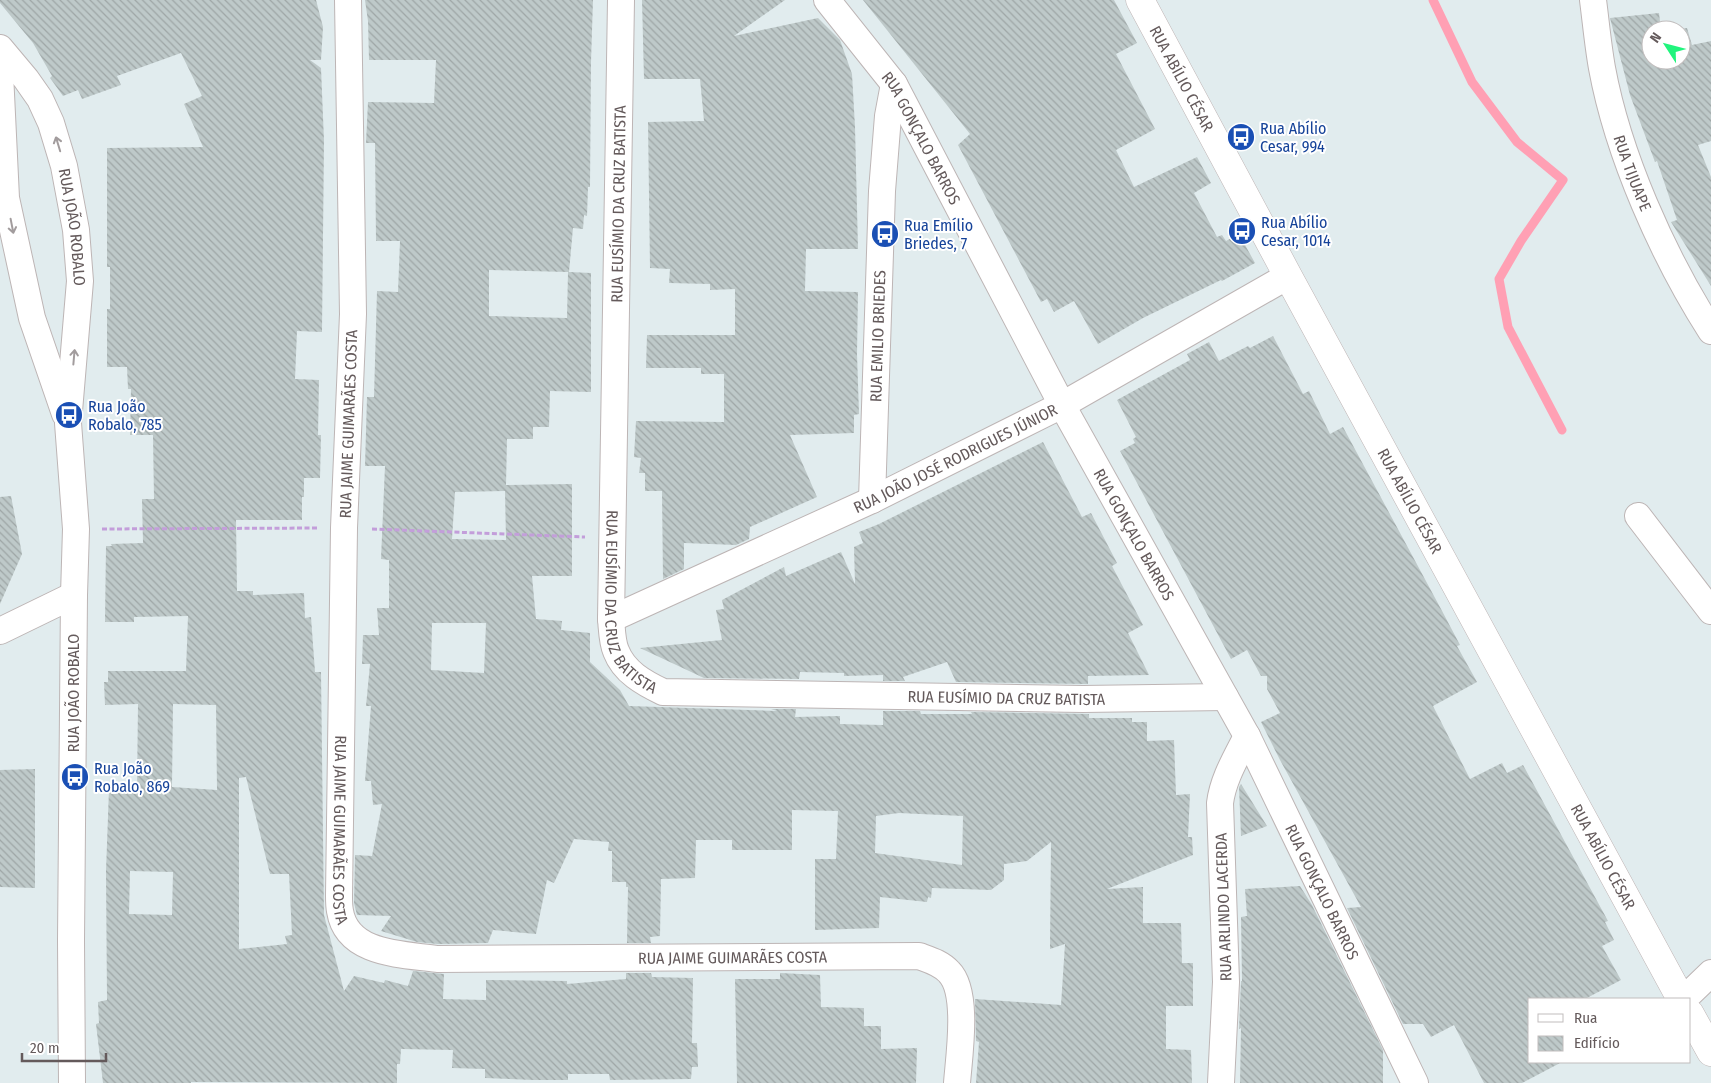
<svg xmlns="http://www.w3.org/2000/svg" width="1711" height="1083" viewBox="0 0 1711 1083" font-family="'Fira Sans Condensed',sans-serif">
<style>
.lines{fill:none;stroke-linecap:round;stroke-linejoin:round}
.stream{stroke:#ffa0b4;stroke-width:9}
.building{fill:url(#building-back-hatch);fill-rule:evenodd}
.street-casing{stroke:#bdb5b5;stroke-width:28}
.secondary-casing{stroke:#bfb5b5;stroke-width:29}
.path{stroke:#c39eda;stroke-width:3;stroke-dasharray:5 2.5;stroke-linecap:butt}
.street{stroke:#fff;stroke-width:26}
.secondary{stroke:#fff;stroke-width:28}
.oneway{stroke:#a29c9d}
.labels{text-anchor:middle;stroke-width:4;stroke-linejoin:round;paint-order:stroke}
.street-label{font-size:16px;fill:#645a5b;stroke:#fff}
.transit-label{font-size:16px;fill:#164399;stroke:#fff;text-anchor:start}
</style>
<defs>
<pattern id="building-back-hatch" width="6" height="6" patternUnits="userSpaceOnUse" patternTransform="scale(1.25)"><rect width="6" height="6" fill="#bec9c9"/><path d="M-1 5l2 2M0 0l6 6M5-1l2 2" fill="none" stroke="#9ea6a6"/></pattern>
</defs>
<rect width="100%" height="100%" fill="#e1ecee"/>
<g class="lines">
<path class="stream" d="M1433 0 1472 82 1517 142 1563 180 1521 241 1499 279 1508 327 1562 430"/>
</g>
<path class="building" d="M0 0H316L323 27 321 60H310L321 68 324 141 322 332 297 331 295 379 319 380 318 435H321L320 478H304V497H302V520H236L237 591H253V595L304 593 305 618 311 617 315 672H321L324 915 344 991 354 976 384 983 385 980 408 986 413 971 444 974 443 999 486 1000V980L567 981V984L626 979V973H651L652 977 693 978 692 1043H697L698 1067H692L691 1079 610 1080 609 1074H568V1080H534L485 1078V1069L452 1068 453 1050 401 1049 400 1064H397V1083L191 1082V1083H103L96 1024 99 1023 98 1002 107 1000 106 871 109 789H137L138 704 105 705 104 682H108V671H186L188 616 134 617V622H105L106 546H112L111 544 143 543 142 499H154L153 435H130L131 389H128L127 367H107V309H110V267H107V148L203 147 184 104 202 96 181 53 117 76 121 85 82 99 78 90 63 96 50 78 52 76 33 43 0 3ZM173 704 216 705 217 790 172 787ZM246 777 270 874H289L292 935 285 936 287 944 239 949V778ZM130 871 173 872 172 915 129 914Z
M365 0H593L591 62 590 187H588L587 216 584 215 583 229 573 228 569 272 591 273V392L550 391 549 427H533V439H507L506 485 572 484V576H532L536 619 562 621 561 630 590 633V662L620 690 629 706 777 711 771 709H796L795 717 840 716V724L883 725V711H920L921 714H972L971 712 1089 714V718H1132V722H1147V741L1174 740 1176 795 1190 794 1188 837H1192L1193 855 1107 889 1143 887V923H1181L1182 963H1193V1006H1166V1049L1191 1050 1192 1083H976L979 1042 976 1041 975 999 1061 1005 1065 944 1050 949 1051 842 1027 861 1004 864V880L991 890 932 888 931 898 928 897 927 902 880 897 879 928 815 930V859H836L838 811 792 810V850H732V840H696L695 878 661 879 660 936 650 937 651 943H627L628 887H626V882H612V851H608L609 842 574 839 554 883 547 880 536 934 493 930 488 943 438 944 417 942 381 931 391 916 357 915 354 903 355 855 372 856 382 804 373 805 371 781H365L371 706H366L370 664H362L363 635H379L377 608H389V560L381 559 385 466H365L367 397H374L377 291 398 292 400 241H376L375 143H366L368 102 434 103 436 60H369L368 21ZM489 270 568 272 567 318 489 316ZM505 491 506 540 452 539 455 492ZM432 623H486L484 673 431 670ZM899 813 963 816 962 865 875 853 876 816Z
M642 0H785L734 36 818 18 840 40 852 74 855 127 858 249H806L805 291 858 292 857 354 859 414 854 415V433L790 435 817 497 750 527 749 539 736 545 684 543V569L663 579 662 491H645V473H639L641 458 634 457 636 421 724 422V374H701V368H646L647 335H735V289L710 290V284L669 283 670 269 650 268 648 122 704 121 700 79H644Z
M863 0H1114L1137 43 1116 54 1155 129 1116 150 1134 187 1197 157 1211 183 1194 193 1217 237 1222 235 1226 241 1239 234 1255 263 1222 281 1221 280 1143 318 1098 344 1074 301 1054 312 1047 299 1041 302 958 145 970 134Z
M1659 13 1661 30H1651V60H1681V30H1675L1687 28 1692 45 1711 41V141L1698 145 1711 177V286L1671 222 1677 220 1657 161 1655 162 1630 95 1610 18Z
M1273 336 1303 394 1309 391 1330 434 1343 427 1441 609 1460 645 1457 646 1477 682 1433 706 1470 779 1502 763 1507 773 1523 765 1608 921 1605 922 1614 940 1602 946 1621 980 1585 999H1530V1062H1562L1522 1083H1484L1454 1025 1431 1037 1423 1024H1403L1347 908 1361 907 1280 760 1261 722 1280 713 1267 689V676H1261L1247 650 1231 659 1120 451 1135 443 1133 439 1136 437 1117 400 1190 360 1187 354 1209 342 1219 361 1248 346 1250 348Z
M1043 442 1082 517 1091 513 1117 563 1112 566 1143 625 1128 633 1149 675 1088 676V684L956 682 947 662 903 677 905 681H883V675L844 676V673L800 672 799 679 704 678 640 648 722 640 716 610 724 609 722 600 784 567 786 576 841 552 855 584 854 547 863 543 859 532 879 524Z
M11 496 22 554 0 604V497Z
M35 769V888L0 887V770Z
M1241 784 1267 826 1241 836 1239 787Z
M1300 886 1312 905 1383 1050V1083H1240L1241 1028 1239 1029 1241 981H1242L1241 917 1247 916 1245 889Z
M780 973 820 975 821 1007 864 1008V1026H881V1049L917 1048 916 1083H737L735 979H780Z"/>
<g class="lines">
<defs>
<g id="street">
<path id="s1" d="M348 0 353 314 344 528 339 896C339 901 339 906 340 911 347 955 403 954 437 959L919 956C930 960 941 963 949 972 969 992 959 1056 957 1083"/>
<path id="s2" d="M621 0 611 619C612 629 612 642 616 651 624 672 644 683 663 692L1083 699 1225 697"/>
<path id="s3" d="M827 0 894 84 1062 405 1247 736 1415 1083"/>
<path id="s4" d="M1593 0C1596 23 1598 46 1602 68 1618 155 1663 256 1711 331"/>
<path id="s5" d="M0 48 26 79 40 99 51 123 64 166 76 230 80 281 68 423 76 529 74 595 71 941 72 1083"/>
<path d="M0 73 6 198 32 318 65 414"/>
<path id="s6" d="M872 500 882 191 888 116 894 84"/>
<path d="M1638 516 1711 611"/>
<path id="s7" d="M611 619 872 500 1062 405 1288 276"/>
<path d="M0 631 74 595"/>
<path d="M1684 999 1711 973"/>
<path d="M1221 1083 1226 982 1220 803C1223 779 1236 758 1247 736"/>
</g>
<g id="secondary">
<path id="s8" d="M1140 0 1288 276 1681 999"/>
<path d="M1690 1014 1711 1052"/>
</g>
</defs>
<use href="#street" class="street-casing"/>
<use href="#secondary" class="secondary-casing"/>
<path class="path" d="M102 529 318 528
M372 529 585 537"/>
<use href="#street" class="street"/>
<use href="#secondary" class="secondary"/>
</g>
<defs><path id="oneway-shaft" d="M-6 0H5M1.5-3L5.5 0L1.5 3" fill="none" stroke-width="1.6" stroke-linecap="round" stroke-linejoin="round" transform="scale(1.25)"/></defs>
<g class="oneway">
<use href="#oneway-shaft" transform="translate(58 144) rotate(-107)"/>
<use href="#oneway-shaft" transform="translate(12 226) rotate(79)"/>
<use href="#oneway-shaft" transform="translate(74 357) rotate(-85)"/>
</g>
<defs>
<symbol id="bus-disc" viewBox="-11 -11 22 22"><circle r="9.5" fill="#1a4fb4" stroke="#fff"/><path d="M-5-6H5V4H4V6H2V4H-2V6H-4V4H-5ZM-3.5-4V0h7V-4ZM-3.5 1.2v1.5H-2V1.2ZM2 1.2v1.5H3.5V1.2Z" fill="#fff"/></symbol>
</defs>
<g fill-rule="evenodd">
<use href="#bus-disc" x="1225" y="121" width="32" height="32"/>
<use href="#bus-disc" x="1226" y="215" width="32" height="32"/>
<use href="#bus-disc" x="869" y="218" width="32" height="32"/>
<use href="#bus-disc" x="53" y="399" width="32" height="32"/>
<use href="#bus-disc" x="59" y="761" width="32" height="32"/>
</g>
<g class="labels">
<g class="street-label">
<text dy="6" stroke="none"><textPath href="#s8" startOffset="89">RUA ABÍLIO CÉSAR</textPath></text>
<text dy="6" stroke="none"><textPath href="#s3" startOffset="168">RUA GONÇALO BARROS</textPath></text>
<text dy="6" stroke="none"><textPath href="#s4" startOffset="178">RUA TIJUAPE</textPath></text>
<text transform="translate(618 204) rotate(-89)" y="6">RUA EUSÍMIO DA CRUZ BATISTA</text>
<text dy="6" stroke="none"><textPath href="#s5" startOffset="198">RUA JOÃO ROBALO</textPath></text>
<text dy="6" stroke="none"><textPath href="#s6" startOffset="164">RUA EMILIO BRIEDES</textPath></text>
<text transform="translate(348 424) rotate(-88)" y="6">RUA JAIME GUIMARÃES COSTA</text>
<text dy="6" stroke="none"><textPath href="#s7" startOffset="380">RUA JOÃO JOSÉ RODRIGUES JÚNIOR</textPath></text>
<text dy="6" stroke="none"><textPath href="#s8" startOffset="569">RUA ABÍLIO CÉSAR</textPath></text>
<text dy="6" stroke="none"><textPath href="#s3" startOffset="618">RUA GONÇALO BARROS</textPath></text>
<text dy="6" stroke="none"><textPath href="#s2" startOffset="609">RUA EUSÍMIO DA CRUZ BATISTA</textPath></text>
<text transform="translate(73 693) rotate(-90)" y="6">RUA JOÃO ROBALO</text>
<text dy="6" stroke="none"><textPath href="#s2" startOffset="1059">RUA EUSÍMIO DA CRUZ BATISTA</textPath></text>
<text dy="6" stroke="none"><textPath href="#s1" startOffset="830">RUA JAIME GUIMARÃES COSTA</textPath></text>
<text dy="6" stroke="none"><textPath href="#s8" startOffset="974">RUA ABÍLIO CÉSAR</textPath></text>
<text dy="6" stroke="none"><textPath href="#s3" startOffset="1022">RUA GONÇALO BARROS</textPath></text>
<text transform="translate(1223 907) rotate(-92)" y="6">RUA ARLINDO LACERDA</text>
<text dy="6" stroke="none"><textPath href="#s1" startOffset="1324">RUA JAIME GUIMARÃES COSTA</textPath></text>
</g>
<g class="transit-label">
<text x="1260" y="134">Rua Abílio<tspan x="1260" dy="18">Cesar, 994</tspan></text>
<text x="1261" y="228">Rua Abílio<tspan x="1261" dy="18">Cesar, 1014</tspan></text>
<text x="904" y="231">Rua Emílio<tspan x="904" dy="18">Briedes, 7</tspan></text>
<text x="88" y="412">Rua João<tspan x="88" dy="18">Robalo, 785</tspan></text>
<text x="94" y="774">Rua João<tspan x="94" dy="18">Robalo, 869</tspan></text>
</g>
</g>
<rect x="1528" y="998" width="162" height="65" fill="#ffffff" stroke="#c1bdbd"/>
<rect x="1538" y="1014" width="25" height="8" fill="#ffffff" stroke="#c1bdbd"/>
<text x="1574" y="1023" font-size="15" fill="#645a5b">Rua</text>
<rect x="1538" y="1036" width="25" height="15" fill="url(#building-back-hatch)" stroke="#c1bdbd"/>
<text x="1574" y="1048" font-size="15" fill="#645a5b">Edifício</text>
<g transform="translate(1666 45) rotate(306)"><circle r="24" fill="#ffffff" stroke="#c1bdbd"/>
<path d="M0-4L9 19L0 12L-9 19Z" fill="#21f47d"/>
<text y="-8" font-size="14" font-weight="bold" text-anchor="middle" fill="#645a5b">N</text>
</g>
<path d="M22 1053v8h84v-8" fill="none" stroke="#645a5b" stroke-width="2.5"/>
<text x="30" y="1053" font-size="15" fill="#645a5b" stroke="#ffffff" stroke-width="4" paint-order="stroke">20 m</text>
</svg>
